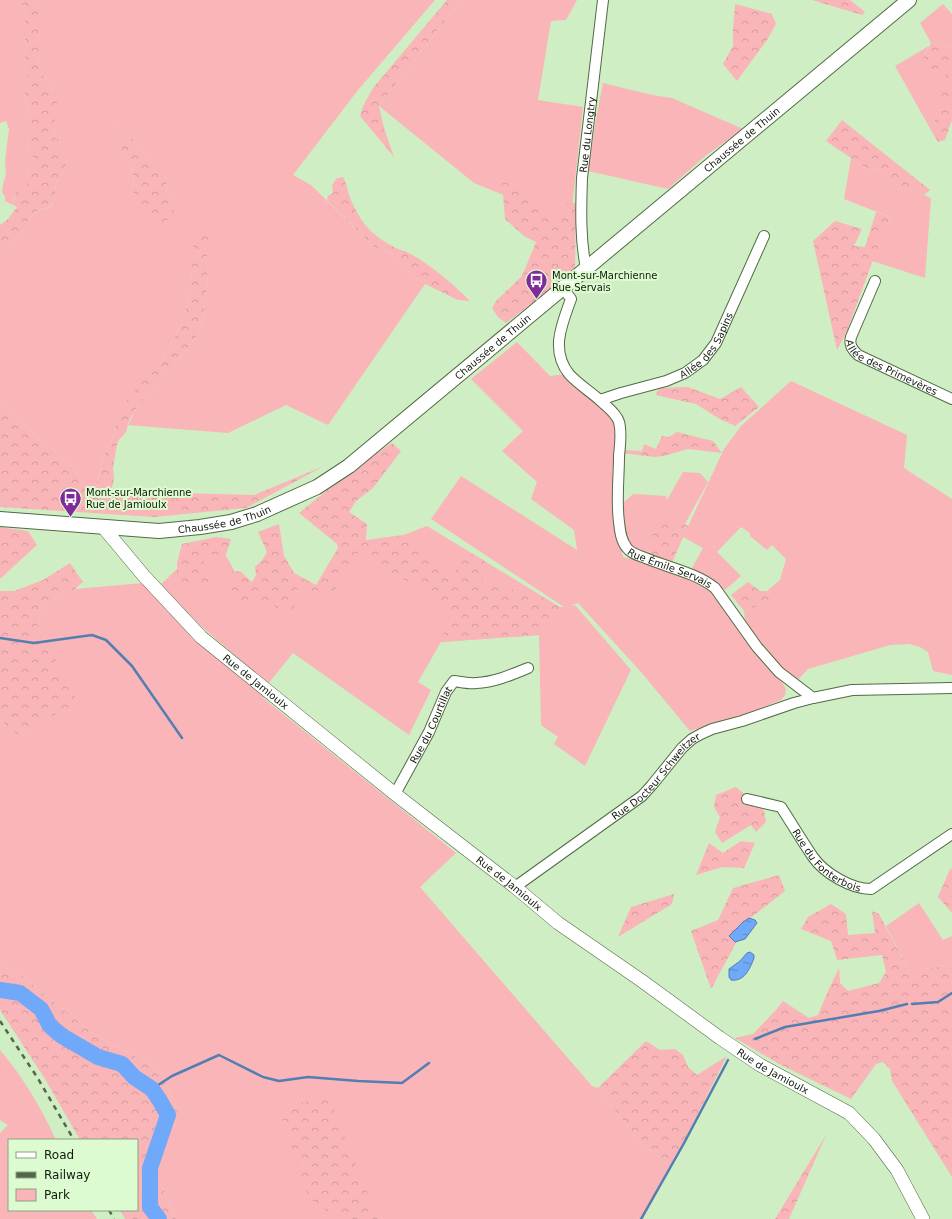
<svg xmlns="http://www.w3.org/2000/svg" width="952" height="1219" viewBox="0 0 952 1219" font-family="'DejaVu Sans',sans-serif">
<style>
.green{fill:#fab5b8;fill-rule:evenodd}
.forest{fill:url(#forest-crowns)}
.water{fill:url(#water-ripples);stroke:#537eb2}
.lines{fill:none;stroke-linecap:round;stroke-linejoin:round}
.stream{stroke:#537eb2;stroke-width:2.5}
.river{stroke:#70a9f9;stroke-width:16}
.minor-casing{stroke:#516b46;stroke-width:12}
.tertiary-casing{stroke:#516b46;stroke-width:14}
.secondary-casing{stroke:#516b46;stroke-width:16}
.minor{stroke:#fff;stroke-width:10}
.tertiary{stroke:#fff;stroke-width:13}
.secondary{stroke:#fff;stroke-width:14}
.rail{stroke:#54654c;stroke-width:2.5;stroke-dasharray:5 5;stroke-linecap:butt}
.labels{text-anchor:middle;stroke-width:4;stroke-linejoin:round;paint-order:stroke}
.street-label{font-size:10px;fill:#101a0b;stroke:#ddfbd0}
.poi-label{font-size:10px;fill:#101a0b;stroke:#ddfbd0;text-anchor:start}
</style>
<defs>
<pattern id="forest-crowns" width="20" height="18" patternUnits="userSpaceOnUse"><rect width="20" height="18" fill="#fab5b8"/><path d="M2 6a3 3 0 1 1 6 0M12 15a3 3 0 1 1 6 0" fill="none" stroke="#d59b9d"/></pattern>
<pattern id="water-ripples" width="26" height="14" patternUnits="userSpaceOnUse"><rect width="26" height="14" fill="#70a9f9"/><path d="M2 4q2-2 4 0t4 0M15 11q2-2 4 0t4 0" fill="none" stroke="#5b89c8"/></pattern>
</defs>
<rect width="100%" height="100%" fill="#d0eec3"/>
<path class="green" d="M0 0H22V4L25 12V38L27 50 25 56V69L28 79V86L25 90 24 98 28 104 27 109 31 121C30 125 28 129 28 134 28 141 30 141 28 150L34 158 33 162 26 172 28 179V183L14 197 13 205 5 201V197L2 192 3 184 6 175 5 161 9 129 6 121 0 123Z
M37 0H435L358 90 293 175 311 185 374 247 390 253 414 276 425 284 328 425 286 405 228 433 128 425 137 407 186 350 201 330 208 282 207 266V243L210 229 192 268 188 301 183 321 160 364 116 425 113 438 103 457 95 492 98 493H89L73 468 20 421 0 404V251C6 246 15 241 20 234 32 219 28 212 50 207L53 202 56 191 55 185 63 172 67 162 63 153 60 140 55 139 54 126V92L40 70 38 61 39 54V38L38 33V5ZM114 123 117 124 126 136 133 139 154 165 165 173 167 194 173 202 133 188 134 179 131 166 121 151Z
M461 0H577L566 20 551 21 538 100 583 107 572 208 561 239 506 196 474 183 379 106Z
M943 4 952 14V48L931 43 920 23Z
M929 46 922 60 947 74 932 132 895 66Z
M603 83 652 95 672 98 743 129 704 157 668 189 588 171 595 125Z
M851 158 867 169 880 170 889 181 931 198 925 278 872 261 890 217 844 199Z
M517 342 550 376 565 374 615 419V518L616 530 623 557 668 569 712 589 777 674 786 689 785 695 781 700 754 711 690 731 641 672 578 603 569 606 575 605 631 670 585 766 554 744 558 737 541 725 539 635 441 642 418 682 431 690 409 735 293 653 268 684 201 626 160 585 180 566 218 541 251 601 295 583 326 596 357 553 427 526 560 607H564L431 519 461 476 577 550 574 530 531 499 537 482 502 451 523 431 471 379Z
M791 381 907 435 904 468 952 499V675L933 671 928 652 920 647 909 644 890 645 808 669 797 681 780 667 766 650 745 621 744 611 775 598 767 591 780 580 786 559 772 545 767 550 750 536V533L741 527 717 552 741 576 725 590 691 570 703 548 683 537 724 449 741 426Z
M683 472 700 473 708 482 685 524 684 523 680 530 656 522 647 556 630 547 625 538 622 504 633 494 666 496 667 500Z
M144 583 193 639 266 696 263 698 456 853 420 887 592 1086 598 1088 640 1143 671 1167 643 1219H176L153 1166 179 1115 160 1070 95 1035 21 975 0 965V720L18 735 77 702 37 625 47 602 75 589Z
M919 903 943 940 952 936V964L924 969H908L886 926Z
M0 1050C23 1077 41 1107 56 1140H9V1210H91L97 1219H0V1133L8 1125 0 1120Z"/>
<path class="forest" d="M22 0H37L38 5V33L39 38V54L38 61 40 70 54 92 57 101 54 126 55 138 60 140 63 153 67 162 63 172 55 185 56 191 53 202 49 207C28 212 32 219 20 234 15 241 6 246 0 251V225L8 219 17 207 13 205C16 192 16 190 28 183V179L26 172 33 162 34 158 28 150C30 141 28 141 28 134 28 129 30 125 31 121L27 109 28 104 24 98 25 90 28 86V79L25 69V56L27 50 25 38V12L22 4Z
M447 0H461L379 106 384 128 394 157 360 116 364 104 373 88Z
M812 0H850L865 12 862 15Z
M735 4 772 14 776 24 767 40 737 81 723 64 733 46V29Z
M931 43 952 48V120L945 140 938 142 932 132 946 74H928L922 60Z
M842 120 930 190 924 195 889 181 880 170 867 169 826 141Z
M113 123 117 124 126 136 133 139 154 165 161 166 165 173 167 194 173 202 174 212 172 218 161 223 148 219 135 203 133 188 134 179 131 166 121 151 118 139 113 130Z
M343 177C348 186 347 191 351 200 355 209 361 221 368 228 375 236 386 243 396 248 399 250 403 250 407 252 430 264 452 283 470 301L458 300 425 284 414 276 390 253 374 247 327 200 328 196 333 193 332 185 337 178Z
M514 181 558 226 566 203H576L575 270 506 323 498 317 492 308 496 301 522 276 536 242 524 236 505 219 502 183Z
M876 212 890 217 870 268 847 331 837 350 813 241 835 221 862 229 854 246 865 247Z
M210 229 214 234 207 243V266L208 282 201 330 186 350 137 407 129 421 126 432 118 441 116 450 113 468 114 478 111 493 139 492 254 495 324 466 246 508 154 517 0 507V404L20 421 73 468 89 493H96L95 492 103 457 113 438 116 425 121 410 130 396 144 379 160 364 183 321 188 301 192 268 193 247 200 235Z
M688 387 720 399 741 387 759 407 735 426 718 418 696 404 655 395 660 388Z
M677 432 713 441 722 453 688 449 664 456 654 457 623 453V450L642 451 644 444 656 449 662 436 669 437Z
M392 443 401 451 373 488 356 501 349 512 367 524 366 540 403 535 453 574 467 551 485 561 482 584 537 594 560 607 539 635 441 642 451 606 357 553 330 598 296 589 294 616H288L273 605 239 604 234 596 227 572 240 571 252 582 256 575 255 567 263 559 267 552 258 532 279 524 284 556 294 573 316 585 338 548 337 544 299 513 357 466Z
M656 521 680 530 683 523 688 526 671 565 647 556Z
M0 527 28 531 37 545 0 579Z
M216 537 231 539 224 560 213 554 202 558 212 577 210 586H177V563L182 544Z
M70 563 83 582 75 589 47 602 37 625 78 702 18 735 0 720V591H14L43 580Z
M748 582 760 591H767L776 598 744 611 731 595Z
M736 787 764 810 766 822 756 832 751 825 722 843 715 832 720 817 714 807 716 795Z
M741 841 755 843 744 868 723 867 696 875 709 843 723 853Z
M952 868V913L938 897 949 871Z
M779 875 785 891 749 919 711 989 691 931 718 920 733 888Z
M674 894 672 904 618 937 631 907Z
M831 904 846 914 848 935 875 933 872 911 879 914 908 969H924L952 964V1177L892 1081 890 1069 883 1062 876 1064 851 1099 779 1064 735 1038 753 1034 776 1010 783 1001 809 1018 818 1015 828 991 839 968 840 983 848 991 879 983 886 972 882 955 837 960 831 941 801 929 808 917Z
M0 965 21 975 95 1035 160 1070 179 1115 153 1166 176 1219H125L120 1210H137V1140H80L45 1079 0 1010Z
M646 1041 660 1050 675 1049 683 1055 688 1067 697 1075 727 1056 671 1167 640 1143 598 1088Z
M329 1098 378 1219H339L308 1197 278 1106Z
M826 1135 789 1219H775Z"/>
<path class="water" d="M749 918 755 920 757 923 745 939 735 942 729 936 743 922Z
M750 952 754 955V958C750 969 744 982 731 980L729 977V969L740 961 747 953Z"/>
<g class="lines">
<path class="stream" d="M0 638 34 643 92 635 106 640 132 666 182 738
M912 1004 938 1002 952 993
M755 1039 785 1027 879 1011 907 1004
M152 1089 172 1076 219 1055 263 1077 279 1081 308 1077 358 1081 402 1083 429 1063
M641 1219 683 1145 728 1060"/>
<path class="river" d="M0 990 20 993 41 1009 50 1026 62 1036 98 1057 122 1064 134 1077 152 1089 160 1101 168 1115 150 1168V1207L159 1219"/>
<defs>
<g id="minor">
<path id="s1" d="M586 268C580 239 581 209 582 178L603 0"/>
<path id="s2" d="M875 281 851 337C849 345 852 349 858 355L952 399"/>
<path id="s3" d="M563 288 571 299C562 324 550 350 569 374 578 384 591 392 602 402 608 408 616 413 619 422 622 433 620 445 619 456 619 478 616 500 619 522 620 531 621 541 627 548 631 554 641 556 648 559 670 568 696 573 715 588L757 647 779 672 813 698 852 690 952 688"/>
<path id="s4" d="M600 400 621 393 666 381 685 373 703 360 716 343 764 236"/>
<path id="s5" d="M395 794 429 732 446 692 454 681C461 682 469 684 476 683 495 682 511 675 528 668"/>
<path id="s6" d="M747 799 781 807C792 824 802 841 813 857 824 873 851 889 871 889L952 834"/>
<path id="s7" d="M515 887 642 796 652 785 682 748 692 739 701 734 712 729 742 721 794 703 813 698"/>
</g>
<g id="tertiary">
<path id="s8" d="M103 527 144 576 201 637 395 794 515 887 558 923 642 981 720 1038 760 1065 849 1113 874 1139 897 1170 923 1219"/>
</g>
<g id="secondary">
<path id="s9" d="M0 519 159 531 200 527 231 522 257 514 317 487 349 466 909 0"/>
</g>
</defs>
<use href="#minor" class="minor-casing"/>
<use href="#tertiary" class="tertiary-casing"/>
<use href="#secondary" class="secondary-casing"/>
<use href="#minor" class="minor"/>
<use href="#tertiary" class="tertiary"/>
<use href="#secondary" class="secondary"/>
<path class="rail" d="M0 1021 37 1077 74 1140
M109 1210 114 1219"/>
</g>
<defs>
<symbol id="bus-pin" viewBox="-11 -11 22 30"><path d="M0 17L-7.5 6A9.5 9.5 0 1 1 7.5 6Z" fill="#7f2b9a" stroke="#ddfbd0"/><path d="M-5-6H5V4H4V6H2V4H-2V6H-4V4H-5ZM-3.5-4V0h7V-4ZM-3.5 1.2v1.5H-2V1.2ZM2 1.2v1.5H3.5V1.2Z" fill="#fff"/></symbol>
</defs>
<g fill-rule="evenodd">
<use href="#bus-pin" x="524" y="268" width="25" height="34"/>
<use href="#bus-pin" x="58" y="486" width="25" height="34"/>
</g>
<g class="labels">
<g class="street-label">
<text dy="4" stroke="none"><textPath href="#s1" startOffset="134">Rue du Longtry</textPath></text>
<text dy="4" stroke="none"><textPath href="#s9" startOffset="874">Chaussée de Thuin</textPath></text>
<text dy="4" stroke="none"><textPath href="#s4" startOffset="125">Allée des Sapins</textPath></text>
<text dy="4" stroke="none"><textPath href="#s9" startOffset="550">Chaussée de Thuin</textPath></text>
<text dy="4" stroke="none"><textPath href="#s2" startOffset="116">Allée des Primevères</textPath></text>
<text dy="4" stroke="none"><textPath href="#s9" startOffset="226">Chaussée de Thuin</textPath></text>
<text dy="4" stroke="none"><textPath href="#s3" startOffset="338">Rue Émile Servais</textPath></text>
<text dy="4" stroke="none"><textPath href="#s8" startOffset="218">Rue de Jamioulx</textPath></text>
<text dy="4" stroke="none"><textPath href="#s5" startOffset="78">Rue du Courtillat</textPath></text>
<text dy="4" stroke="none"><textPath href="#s7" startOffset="180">Rue Docteur Schweitzer</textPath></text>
<text dy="4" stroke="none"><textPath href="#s6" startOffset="107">Rue du Fonterbois</textPath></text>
<text dy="4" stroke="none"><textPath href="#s8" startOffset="542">Rue de Jamioulx</textPath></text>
<text dy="4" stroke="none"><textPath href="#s8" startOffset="866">Rue de Jamioulx</textPath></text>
</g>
<g class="poi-label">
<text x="552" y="279">Mont-sur-Marchienne<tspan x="552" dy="12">Rue Servais</tspan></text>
<text x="86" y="496">Mont-sur-Marchienne<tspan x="86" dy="12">Rue de Jamioulx</tspan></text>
</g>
</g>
<rect x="8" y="1139" width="130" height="72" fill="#ddfbd0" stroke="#8ba181"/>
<rect x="16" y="1152" width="20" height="6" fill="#ffffff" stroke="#8ba181"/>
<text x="44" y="1159" font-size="12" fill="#101a0b">Road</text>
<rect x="16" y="1172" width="20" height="6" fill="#54654c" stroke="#8ba181"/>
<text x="44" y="1179" font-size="12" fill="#101a0b">Railway</text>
<rect x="16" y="1189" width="20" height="12" fill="#fab5b8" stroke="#8ba181"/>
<text x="44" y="1199" font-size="12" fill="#101a0b">Park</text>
</svg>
